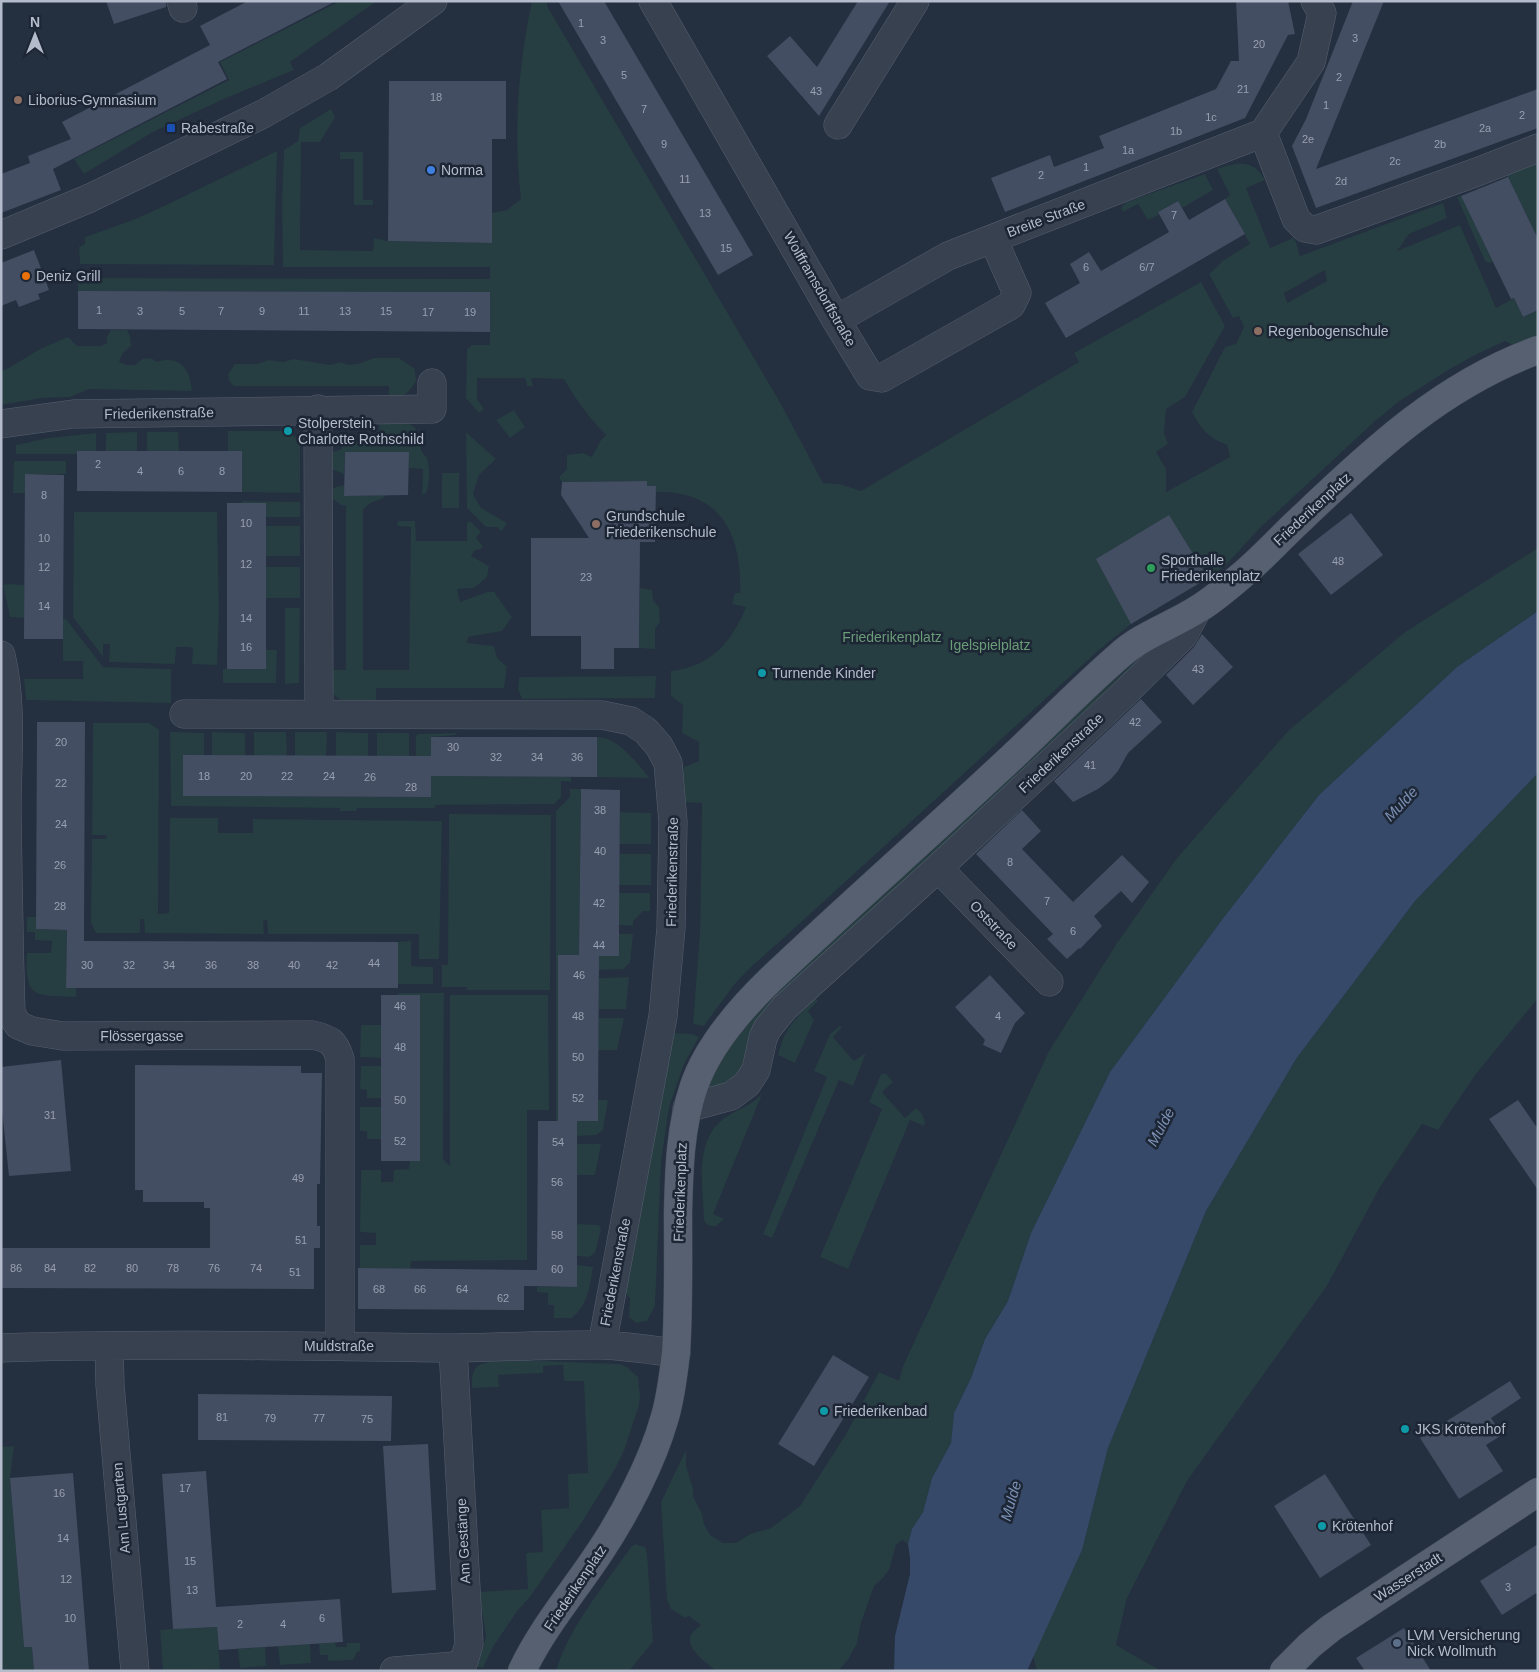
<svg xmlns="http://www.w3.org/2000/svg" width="1539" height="1672" viewBox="0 0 1539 1672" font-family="Helvetica,sans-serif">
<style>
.green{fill:#263d41;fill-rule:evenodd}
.water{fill:#374968}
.building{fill:#434e62}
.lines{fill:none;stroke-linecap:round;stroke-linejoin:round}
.minor-casing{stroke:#565f6e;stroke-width:29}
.major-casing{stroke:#414a59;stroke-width:29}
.minor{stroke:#384150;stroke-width:28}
.major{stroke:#566070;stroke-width:28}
.education-dot{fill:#8d6e63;stroke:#1d2635;stroke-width:2}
.transit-dot{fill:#1a4fb4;stroke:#1d2635;stroke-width:2}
.shop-dot{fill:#3f7fe0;stroke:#1d2635;stroke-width:2}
.food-dot{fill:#e8710a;stroke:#1d2635;stroke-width:2}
.culture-dot{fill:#0f9aa8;stroke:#1d2635;stroke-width:2}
.leisure-dot{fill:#2e9e5b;stroke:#1d2635;stroke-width:2}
.service-dot{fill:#5c6f8a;stroke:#1d2635;stroke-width:2}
.labels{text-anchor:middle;stroke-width:5;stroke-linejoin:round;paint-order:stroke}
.number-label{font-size:11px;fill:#98a0b1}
.poi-label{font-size:14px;fill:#b4bccb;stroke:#1d2635;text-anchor:start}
.street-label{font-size:14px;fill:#b4bccb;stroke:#1d2635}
.park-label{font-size:14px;fill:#6b9c78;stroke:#1d2635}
.water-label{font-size:15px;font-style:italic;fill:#7b90b3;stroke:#1d2635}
</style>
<rect width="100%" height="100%" fill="#242f40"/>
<path class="green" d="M340 1H377L290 62 294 70 226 98 153 132 84 174 74 159 229 80 220 62Z
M532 1H547V6L781 404 823 483 840 484 861 491 1079 362 1074 353 1201 282 1225 326 1185 397 1166 409 1164 433 1168 444 1156 452 1166 469V492L1230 457 1227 445C1207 437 1202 430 1192 412L1225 347 1236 344 1244 327 1239 316 1233 318 1209 274 1224 260 1250 244 1225 199 1230 195 1217 169C1236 162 1253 158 1265 180L1246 188 1270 248 1293 238 1296 242 1300 256 1443 203 1447 218 1409 234 1397 251 1460 225 1496 308 1514 298 1523 317 1538 310V337L1516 347 1505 341 1473 356 1445 372 1398 402 1373 423 1260 528 1226 565 1208 578 1131 624 1099 650 786 936 750 968 733 986 704 1026 693 1024 700 932 702 803 682 802V768L699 761V742L682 733 683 705 671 696V671C710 667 732 642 746 607L732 604 735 593H740C742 535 721 490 656 492V486H647L646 481 562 482 559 477 567 469V455L583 453 592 457 601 440 606 435C589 418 576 400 564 379L531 378 533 386H527L525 378H477V399L484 409 479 413 466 398 467 349 472 345H490V292L78 291V278L490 279V267H283L282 201 284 150 298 141 300 128 331 109 335 117 320 142H301L300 250 373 251 374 238 388 241 491 243 492 213 507 210 521 199C513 132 518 67 532 1ZM1325 270 1327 281 1287 303 1284 293Z
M277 151 274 265 80 264 79 247 85 244V237L133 220 164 206Z
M340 152H363V200H373V205H354V159H340Z
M1538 155V239L1506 174Z
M1205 174 1213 190 1182 208 1177 201 1158 212 1159 215 1148 220 1138 204 1123 212 1121 208 1123 205 1127 202Z
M1461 196 1493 262 1488 263 1485 261 1457 197Z
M111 330H127L130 336 131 346 122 354 119 362 127 365H135L142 359 151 358 157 362C180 355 190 368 192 391L89 389 70 397 42 398 1 405V371L7 369 40 349 68 337 77 346H101L107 343V337Z
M374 358H399L415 369 416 381C409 393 403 398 389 399V386H234L229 381 228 374 235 364H257L269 360 283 362 294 359 330 365 341 362C352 368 363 362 374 358Z
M514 410 525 427 510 438 496 420Z
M380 420C390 421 405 419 414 427 420 433 419 441 421 449 422 453 425 455 427 458 430 467 430 485 426 493L422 495 423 469 409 468 408 452H345L344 474 331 469 332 452 342 449V446H348L349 441H365L369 444 377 440 379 434Z
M228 431H286L298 439 300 444V493L242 492V451H228Z
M137 432V451H106V433Z
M147 432H178L179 451H147Z
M466 432 496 459 479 475 473 494 481 508 507 523 501 532 498 527H486L467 508Z
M96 433V451L77 454H16V445L48 438Z
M14 461H66V474H25V493H13Z
M442 473H459V508H442Z
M344 485V496L386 495C381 502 373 498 363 510V670H409L411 527 397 526 398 521H415L416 541H467V523L470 521 481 532 476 538 483 546 481 549 475 550 471 556 489 566 487 577 474 588 457 589 460 602 487 592H494L512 617 502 631 468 637 467 643 494 646 497 658 507 667 504 688H376V703C362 702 338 706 331 690 328 685 329 676 328 670H346V506L341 505 333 499V488Z
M242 501 300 502V517H266L242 503Z
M74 512H217L219 613 217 665 192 664 193 649 190 647H176L175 664 109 662 110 644H103V657L73 617Z
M266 526H300V556H266Z
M1538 548V611L1457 667 1319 795 1221 921 1110 1072 1031 1233 1008 1301 985 1339 971 1378 954 1413 951 1443 932 1478 923 1512 912 1529 908 1544 902 1540 896 1545 889 1570 883 1578 874 1586 861 1623 857 1643 848 1660 838 1671H716C708 1664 682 1647 692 1633 694 1630 698 1628 701 1625L689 1616 685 1618 671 1609 667 1600 661 1502 686 1450V1465L693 1489V1496L702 1514 704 1524 710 1535 723 1543H736L750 1534 771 1528 800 1506 846 1434 879 1372 899 1381 903 1366 1049 1051 1117 943 1177 858 1288 731 1405 632Z
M266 567H300V598H266Z
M9 584 24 585V618L10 617 3 585Z
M640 588 652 590 653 600 659 607 660 622 655 629V649L639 648Z
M285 608H300L299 683 285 684Z
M63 619H66L103 667 171 669V703L26 700 24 679H83V661H63Z
M1160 643 854 935 742 1078 705 1094 718 1065 732 1044 769 997 999 783 1130 666 1150 648Z
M266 650H277L276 683H223V669H265Z
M656 676 655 698 522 699 518 689 519 677Z
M93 723H149L159 730 158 914 169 913 170 818H218V833H253V819L442 821 439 959H419V934H268L267 920 263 921 264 934 145 933 144 919H140V933H96L91 923 92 839H106L107 835H92Z
M170 732 204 733V756L184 796 430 797 431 776 571 777V782L561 781V797L554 804 435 805V808H357L356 811H340V808L171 806Z
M212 732 245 733V756H212Z
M254 732H286L287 756H254Z
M295 732H327L326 756H295Z
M336 732 368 733V757L336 756Z
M377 733H409V757H377Z
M456 733V735L431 737V757H416V736L418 734Z
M597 737C619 737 637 764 650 778L597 777Z
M1538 773V998L1476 1074 1438 1130 1422 1124 1380 1187 1327 1286 1187 1481 1127 1598 1116 1645 1161 1671H1037L1033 1655 1082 1550 1108 1448 1206 1211 1296 1059 1415 901Z
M570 789H581L579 955 558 956V1121H556V811L570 797Z
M620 812 651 813V844H619Z
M449 814 551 815 550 990H467V987H442V965H448Z
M619 854H651V885H619Z
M619 893H650V911H643L633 921V926L619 925Z
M27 917H36V929L67 930 66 988H76V997C35 995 24 1000 27 953H51L52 941 35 940V932H27Z
M619 934H633L630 963 623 969 599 970V956Z
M411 941V966L433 967V984H398V942Z
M629 977 626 1009H599V978Z
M398 993H444L443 1159 450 1166V995H548L549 1110H527V1260L411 1261 410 1269 360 1268V1245H376V1233L360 1232 361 1170H381V1182H393L394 1170 409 1169 410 1161H420Z
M815 998 818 1001 808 1011 814 1020 795 1063 778 1055C785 1027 796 1018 815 998Z
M599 1018H624L617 1050H598Z
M361 1025H381V1058L360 1057Z
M840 1026 842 1027 833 1037 854 1061 866 1053 853 1086 839 1080 772 1238 763 1234 827 1077 814 1071 830 1034Z
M674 1033 692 1034 699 1037 684 1064 669 1107 661 1163 655 1306 647 1321 636 1323 629 1317 630 1298 624 1293Z
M361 1066H381V1098H367V1090L360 1089Z
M881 1074H886L893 1082 882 1092 905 1118 916 1108 922 1114 925 1122 924 1126 910 1120 848 1269 820 1257 882 1109 869 1102Z
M762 1094 713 1214 724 1219 716 1226C709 1226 706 1225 704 1220 703 1186 693 1139 726 1117 738 1109 751 1106 762 1094Z
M598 1100H608L603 1130 596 1135 577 1136V1121H598Z
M360 1107H381V1139H367V1131H360Z
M577 1144H601L595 1175H577Z
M577 1224 599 1225 601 1229 595 1253 589 1257 577 1256Z
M577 1265 593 1267C590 1287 588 1304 572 1318H554V1305H548V1293L537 1292V1287H576Z
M544 1361 619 1364 627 1367 638 1377 640 1396 639 1405 624 1451 615 1469 582 1522 530 1597 518 1610 493 1647 483 1668 474 1666 483 1649 486 1636 479 1592 528 1589 526 1553 543 1552 541 1510 569 1508 568 1474 588 1473 584 1381H564L563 1365 543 1366V1373L498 1375 499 1387 472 1388C472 1380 471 1372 478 1366 485 1359 532 1361 544 1361Z
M14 1446 10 1478 24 1647H32L34 1671H1V1447Z
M635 1544 645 1547 647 1553 653 1642 629 1671H556C570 1625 604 1586 631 1547Z
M202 1621V1628L217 1627 220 1669 163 1671 160 1630 181 1628Z
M335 1642 336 1647H347V1643H360V1651L357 1652 353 1660 328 1661V1655H320L319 1644Z
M310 1644 311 1663 280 1665 278 1646Z
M265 1647 266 1666 240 1668 238 1649Z"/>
<path class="water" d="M1538 611V773L1415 901 1296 1059 1206 1211 1108 1448 1082 1550 1027 1671H894L895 1636 910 1574V1558L908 1544 912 1529 923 1512 932 1478 951 1443 954 1413 971 1378 985 1339 1008 1301 1031 1233 1110 1072 1221 921 1319 795 1457 667Z"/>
<path class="building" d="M106 1H166V7L114 24Z
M248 1H336L218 62 227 79 53 169 61 190 1 213V174L30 163 28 156 71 139 62 122 210 45 200 26Z
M558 1H604L753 255 718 275Z
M858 1H890L819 116 767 56 790 36 817 67Z
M1236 1H1288L1295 34 1288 35 1245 118 1005 212 991 178 1050 155 1054 167 1104 148 1099 136 1216 89 1231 61H1239Z
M1353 1H1384L1316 169 1538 89V128L1316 208 1292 146 1306 119Z
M389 81H506V139H492V243L388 241Z
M1508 177 1538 239V310L1523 317 1514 298 1511 299 1461 196Z
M1225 199 1245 234 1066 338 1045 303 1080 283 1070 264 1089 252 1101 271 1169 232 1158 212 1178 201 1189 220Z
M34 250 49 290 38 294 40 299 19 307 16 300 1 306V263Z
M78 291 490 292V332L78 329Z
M77 451H242V492L77 491Z
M345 452H409L408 495 344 496Z
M25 474 64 475 63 639H24Z
M647 481V486H656L655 542H640L639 648H614V669H581V636H531V538H589L561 495 562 482Z
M227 503H266V669H227Z
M1351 513 1383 555 1331 595 1298 554Z
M1169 515 1208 578 1131 624 1096 559Z
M1202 634 1233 667 1193 705 1166 675 1194 647Z
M1141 699 1162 722 1128 753 1118 771 1110 780 1098 789 1073 802 1054 781Z
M37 722H85L84 941 398 942V988H66L67 930 36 929Z
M431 737H597V777L431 776V797L183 796V755L431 756Z
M581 789 620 790 619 930V956H599L598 1121H577V1287L524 1286V1310L358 1309V1268L537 1270 538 1121H558V955H579Z
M1022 810 1041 831 1022 849 1073 902 1122 855 1149 882 1132 903 1121 891 1094 916 1102 926 1080 949 1079 948 1067 959 1047 939 1053 934 976 854Z
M990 975 1025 1013 1015 1023 1001 1053 983 1045 985 1040 955 1007Z
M381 995H420V1161H381Z
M61 1060 71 1171 9 1176 1 1101V1067Z
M135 1065 301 1066V1073H322L320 1184H317V1226H320V1248H314V1289L1 1288V1248H210V1208H204V1202H143V1190H135Z
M1518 1100 1538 1129V1190L1489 1119Z
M833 1355 869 1377 814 1466 778 1444Z
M1510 1381 1521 1398 1491 1418 1502 1435 1486 1445 1503 1471 1459 1499 1420 1438Z
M198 1394 392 1396 391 1441 198 1440Z
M428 1444 436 1590 392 1593 383 1446Z
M206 1471 216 1607 340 1599 343 1642 219 1650 217 1627 173 1629 162 1474Z
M73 1473 89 1671H34L32 1647H24L10 1478Z
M1325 1474 1371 1545 1320 1578 1274 1506Z
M1538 1544V1592L1502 1615 1480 1581Z
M1404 1628 1431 1671H1365L1356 1658Z"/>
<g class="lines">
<defs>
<path id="minor" d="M181 1 183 8
M653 1 836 320 870 376 882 378 1011 305 1017 293 993 239
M838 125 915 1
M1263 133 1296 219 1305 228 1316 230 1477 172 1538 148
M1263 133 1311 62 1322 13 1315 1
M1 235 90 198 263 114 328 77 433 1
M836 320 948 256 1263 133
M318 409 319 714
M1 424 73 414 432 409V383
M1 655C13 706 7 759 7 811 8 878 9 946 11 1013L18 1025 32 1031 63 1036 313 1035C330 1039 335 1042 340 1059V1346
M184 714 602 715 631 721 646 731 659 746 668 763 673 822 671 928 663 1016 602 1345
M938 868 1049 982
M687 1108 731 1096 747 1084 756 1070 763 1038 767 1029 785 1007 938 868 1125 693 1183 636 1197 610
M109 1346 110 1385 135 1671
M1 1348C148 1343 296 1346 443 1348 496 1348 548 1344 601 1345 626 1346 651 1350 676 1353
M394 1671 454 1666 464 1661 469 1644 453 1348"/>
<path id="major" d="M522 1671C542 1628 575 1590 601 1550 625 1514 652 1462 664 1420 671 1398 673 1376 676 1353 679 1306 678 1260 678 1213 679 1170 680 1127 694 1086 708 1045 741 1008 771 979 845 909 921 842 996 772 1038 734 1077 692 1120 655 1142 635 1173 625 1198 609 1213 600 1227 588 1241 576 1263 558 1282 536 1303 517 1374 449 1444 384 1538 350
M1284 1671 1310 1645 1331 1628 1538 1492"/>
</defs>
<use href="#minor" class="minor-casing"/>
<use href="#major" class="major-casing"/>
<use href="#minor" class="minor"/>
<use href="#major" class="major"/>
</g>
<g class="education-dot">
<circle cx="18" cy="100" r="5"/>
<circle cx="1258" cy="331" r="5"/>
<circle cx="596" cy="524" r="5"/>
</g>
<rect class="transit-dot" x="166" y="123" width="10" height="10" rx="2.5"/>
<circle class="shop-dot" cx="431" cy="170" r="5"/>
<circle class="food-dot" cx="26" cy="276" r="5"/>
<g class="culture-dot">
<circle cx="288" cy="431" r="5"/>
<circle cx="762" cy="673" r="5"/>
<circle cx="824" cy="1411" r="5"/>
<circle cx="1405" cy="1429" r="5"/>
<circle cx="1322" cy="1526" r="5"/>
</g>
<circle class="leisure-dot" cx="1151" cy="568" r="5"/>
<circle class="service-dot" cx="1397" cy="1643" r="5"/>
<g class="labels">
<g class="number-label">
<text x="581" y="27">1</text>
<text x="1355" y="42">3</text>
<text x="603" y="44">3</text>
<text x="1259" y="48">20</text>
<text x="624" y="79">5</text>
<text x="1339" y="81">2</text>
<text x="1243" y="93">21</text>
<text x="816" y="95">43</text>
<text x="436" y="101">18</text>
<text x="1326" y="109">1</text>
<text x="644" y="113">7</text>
<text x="1522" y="119">2</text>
<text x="1211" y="121">1c</text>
<text x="1485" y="132">2a</text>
<text x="1176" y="135">1b</text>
<text x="1308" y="143">2e</text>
<text x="664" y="148">9</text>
<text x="1440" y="148">2b</text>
<text x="1128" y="154">1a</text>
<text x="1395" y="165">2c</text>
<text x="1086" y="171">1</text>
<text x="1041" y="179">2</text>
<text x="685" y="183">11</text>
<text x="1341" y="185">2d</text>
<text x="705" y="217">13</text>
<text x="1174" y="219">7</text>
<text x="726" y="252">15</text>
<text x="1086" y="271">6</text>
<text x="1147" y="271">6/7</text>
<text x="99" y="314">1</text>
<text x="140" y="315">3</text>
<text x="182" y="315">5</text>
<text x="221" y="315">7</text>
<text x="262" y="315">9</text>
<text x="304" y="315">11</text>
<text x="345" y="315">13</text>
<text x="386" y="315">15</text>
<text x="428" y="316">17</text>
<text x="470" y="316">19</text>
<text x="98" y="468">2</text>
<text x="140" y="475">4</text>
<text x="181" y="475">6</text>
<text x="222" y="475">8</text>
<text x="44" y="499">8</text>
<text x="246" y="527">10</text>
<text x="44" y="542">10</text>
<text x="1338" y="565">48</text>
<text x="246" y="568">12</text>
<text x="44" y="571">12</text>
<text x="586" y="581">23</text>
<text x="44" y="610">14</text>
<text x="246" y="622">14</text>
<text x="246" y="651">16</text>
<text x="1198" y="673">43</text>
<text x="1135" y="726">42</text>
<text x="61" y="746">20</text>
<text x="453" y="751">30</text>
<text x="496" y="761">32</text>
<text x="537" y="761">34</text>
<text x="577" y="761">36</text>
<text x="1090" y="769">41</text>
<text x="204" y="780">18</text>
<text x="246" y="780">20</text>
<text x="287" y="780">22</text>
<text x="329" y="780">24</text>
<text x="370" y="781">26</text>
<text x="61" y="787">22</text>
<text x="411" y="791">28</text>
<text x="600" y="814">38</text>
<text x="61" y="828">24</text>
<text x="600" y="855">40</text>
<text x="1010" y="866">8</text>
<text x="60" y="869">26</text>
<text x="1047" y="905">7</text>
<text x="599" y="907">42</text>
<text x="60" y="910">28</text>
<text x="1073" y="935">6</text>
<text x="599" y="949">44</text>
<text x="374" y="967">44</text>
<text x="87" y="969">30</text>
<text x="129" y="969">32</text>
<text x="169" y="969">34</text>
<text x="211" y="969">36</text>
<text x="253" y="969">38</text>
<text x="294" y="969">40</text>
<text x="332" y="969">42</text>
<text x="579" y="979">46</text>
<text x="400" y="1010">46</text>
<text x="578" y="1020">48</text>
<text x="998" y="1020">4</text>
<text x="400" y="1051">48</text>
<text x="578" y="1061">50</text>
<text x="578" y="1102">52</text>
<text x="400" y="1104">50</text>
<text x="50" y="1119">31</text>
<text x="400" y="1145">52</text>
<text x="558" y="1146">54</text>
<text x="298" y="1182">49</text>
<text x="557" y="1186">56</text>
<text x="557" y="1239">58</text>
<text x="301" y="1244">51</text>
<text x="16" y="1272">86</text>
<text x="50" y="1272">84</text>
<text x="90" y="1272">82</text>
<text x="132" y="1272">80</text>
<text x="173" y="1272">78</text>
<text x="214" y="1272">76</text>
<text x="256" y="1272">74</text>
<text x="557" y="1273">60</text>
<text x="295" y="1276">51</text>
<text x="379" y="1293">68</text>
<text x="420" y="1293">66</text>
<text x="462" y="1293">64</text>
<text x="503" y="1302">62</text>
<text x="222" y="1421">81</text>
<text x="270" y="1422">79</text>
<text x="319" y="1422">77</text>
<text x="367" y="1423">75</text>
<text x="185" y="1492">17</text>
<text x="59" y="1497">16</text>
<text x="63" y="1542">14</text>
<text x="190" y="1565">15</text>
<text x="66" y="1583">12</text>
<text x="1508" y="1591">3</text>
<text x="192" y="1594">13</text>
<text x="70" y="1622">10</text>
<text x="322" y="1622">6</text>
<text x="240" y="1628">2</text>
<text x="283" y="1628">4</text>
</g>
<g class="poi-label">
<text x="28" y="105">Liborius-Gymnasium</text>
<text x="181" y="133">Rabestraße</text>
<text x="441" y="175">Norma</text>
<text x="36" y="281">Deniz Grill</text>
<text x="1268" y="336">Regenbogenschule</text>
<text x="298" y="428">Stolperstein,<tspan x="298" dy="16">Charlotte Rothschild</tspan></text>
<text x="606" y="521">Grundschule<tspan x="606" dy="16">Friederikenschule</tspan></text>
<text x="1161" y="565">Sporthalle<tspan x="1161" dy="16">Friederikenplatz</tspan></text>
<text x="772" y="678">Turnende Kinder</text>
<text x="834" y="1416">Friederikenbad</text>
<text x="1415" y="1434">JKS Krötenhof</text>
<text x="1332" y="1531">Krötenhof</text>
<text x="1407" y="1640">LVM Versicherung<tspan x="1407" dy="16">Nick Wollmuth</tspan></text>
</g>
<g class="street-label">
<text transform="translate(1046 218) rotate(-21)" y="5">Breite Straße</text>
<text transform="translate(820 289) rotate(60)" y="5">Wolfframsdorffstraße</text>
<text transform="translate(159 413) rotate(-1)" y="5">Friederikenstraße</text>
<text transform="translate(1312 509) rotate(-43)" y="5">Friederikenplatz</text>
<text transform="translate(1061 753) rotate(-43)" y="5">Friederikenstraße</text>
<text transform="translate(672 872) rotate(-89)" y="5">Friederikenstraße</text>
<text transform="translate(994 925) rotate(46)" y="5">Oststraße</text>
<text x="142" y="1041">Flössergasse</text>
<text transform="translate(680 1192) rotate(-88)" y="5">Friederikenplatz</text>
<text transform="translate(615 1272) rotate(-79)" y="5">Friederikenstraße</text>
<text x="339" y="1351">Muldstraße</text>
<text transform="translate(121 1508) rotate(-95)" y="5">Am Lustgarten</text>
<text transform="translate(463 1541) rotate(-93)" y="5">Am Gestänge</text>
<text transform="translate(1408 1577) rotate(-33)" y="5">Wasserstadt</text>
<text transform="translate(575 1588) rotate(-56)" y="5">Friederikenplatz</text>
</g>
<g class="park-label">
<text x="892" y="642">Friederikenplatz</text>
<text x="990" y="650">Igelspielplatz</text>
</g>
<g class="water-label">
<text transform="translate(1401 804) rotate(-47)" y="5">Mulde</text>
<text transform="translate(1161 1127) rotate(-62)" y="5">Mulde</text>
<text transform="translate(1011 1501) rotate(-74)" y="5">Mulde</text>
</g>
</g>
<rect width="1539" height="1672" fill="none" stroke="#b4bccb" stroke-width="5"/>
<g transform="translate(35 35)" stroke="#1d2635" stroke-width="4" paint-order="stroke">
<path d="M0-4L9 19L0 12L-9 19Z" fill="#b4bccb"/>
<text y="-8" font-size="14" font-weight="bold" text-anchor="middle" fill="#b4bccb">N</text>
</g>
</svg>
